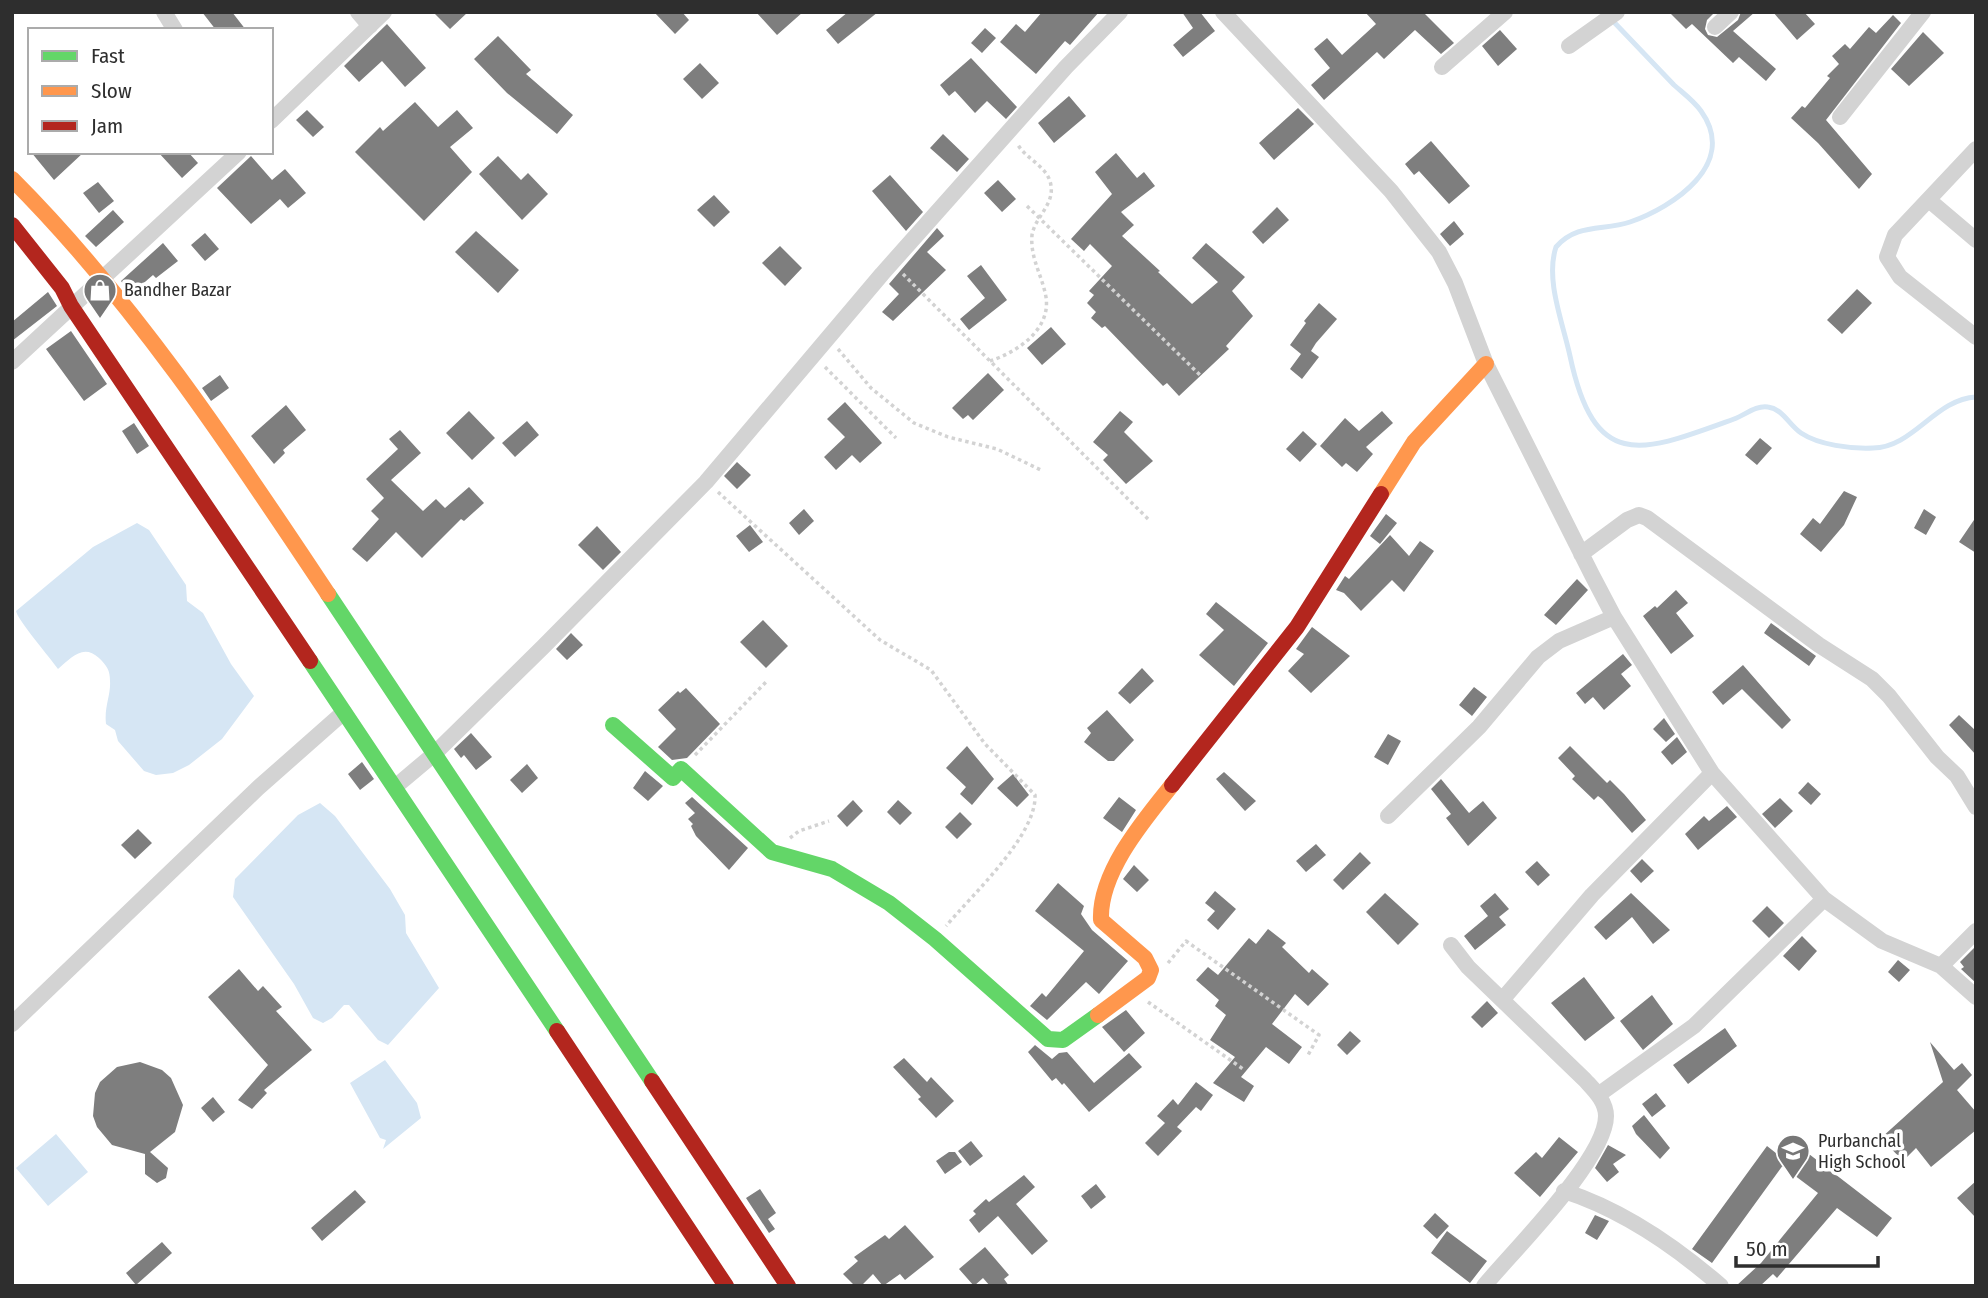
<svg xmlns="http://www.w3.org/2000/svg" width="1988" height="1298" viewBox="0 0 1988 1298" font-family="'Fira Sans Condensed',sans-serif">
<style>
.water{fill:#d6e6f4}
.lines{fill:none;stroke-linecap:round;stroke-linejoin:round}
.stream{stroke:#d6e6f4;stroke-width:5}
.building{fill:#7e7e7e}
.path{stroke:#d3d3d3;stroke-width:3.5;stroke-dasharray:3.5 3.5;stroke-linecap:butt}
.street{stroke:#d3d3d3;stroke-width:16}
.fast{stroke:#63d668;stroke-width:16}
.slow{stroke:#ff974d;stroke-width:16}
.jam{stroke:#b3261e;stroke-width:16}
.labels{text-anchor:middle;stroke-width:7;stroke-linejoin:round;paint-order:stroke}
.poi-label{font-size:18px;fill:#2e2e2e;stroke:#fff;text-anchor:start}
</style>
<rect width="100%" height="100%" fill="#fff"/>
<path class="water" d="M137 523 149 530 186 585 187 601 203 613 231 664 254 696 222 739 189 765 173 773 156 775 144 771 118 741 115 730 106 724C104 707 111 695 110 681 110 670 107 666 99 658 83 643 71 658 58 669 51 659 17 619 16 611L93 547Z
M320 803 335 816 390 889 405 915 406 933 439 988 388 1045 378 1040 349 1005H344L332 1018 323 1023 313 1018 294 984 233 897 235 879 298 815Z
M385 1060 417 1103 421 1118 383 1149 386 1140 380 1138 350 1083Z
M56 1134 88 1172 48 1206 16 1168Z"/>
<g class="lines">
<path class="stream" d="M1611 19C1632 41 1653 63 1674 85 1683 93 1694 101 1701 111 1739 164 1673 207 1630 222 1603 231 1577 223 1556 247 1545 280 1563 323 1570 356 1595 474 1643 452 1734 419 1745 415 1756 405 1768 407 1783 409 1789 425 1801 433 1819 445 1851 449 1873 448 1913 448 1935 399 1976 397"/>
</g>
<path class="building" d="M202 12H232L246 30H216Z
M433 12H468L450 29Z
M654 12H682L689 20 675 34Z
M756 12H803L777 35Z
M848 12H878L838 44 826 30Z
M1042 12H1099L1070 45 1065 41 1036 74 1000 42 1016 24 1025 32Z
M1182 12H1200L1215 31 1183 57 1173 45 1193 28Z
M1365 12H1423L1454 43 1441 54 1415 30 1384 59 1377 52 1324 100 1311 85 1330 68 1314 49 1327 38 1342 55 1376 24Z
M1669 12H1715L1707 20 1705 29 1708 35 1717 37 1738 20 1741 12H1755L1733 31 1776 69 1766 81 1739 57 1733 63 1692 24 1686 29Z
M1773 12H1804L1815 24 1797 40Z
M1893 15 1901 23 1826 120 1872 174 1859 189 1818 143 1791 118 1802 106 1805 108 1830 78 1827 76 1839 64 1832 56 1845 44 1850 49 1869 27 1876 33Z
M387 24 426 68 405 87 382 61 359 82 344 66Z
M985 28 996 38 982 53 971 43Z
M1500 30 1517 49 1498 66 1482 46Z
M1923 32 1944 53 1909 86 1891 69Z
M498 36 531 70 526 74 573 115 557 134 507 93 474 59Z
M971 58 1017 107 1006 119 987 101 975 113 955 91 949 96 940 85Z
M700 63 719 83 702 99 683 79Z
M1069 96 1086 116 1054 143 1038 123Z
M415 102 438 127 457 110 473 128 450 147 472 172 424 221 355 152 380 127 383 131Z
M1298 108 1314 124 1274 160 1259 143Z
M307 110 324 127 313 137 296 120Z
M943 134 969 159 957 172 930 148Z
M1431 141 1470 186 1449 204 1419 171 1414 175 1405 164Z
M31 152H84L54 180Z
M158 152H188L198 163 182 178Z
M1116 153 1137 178 1144 172 1155 186 1121 212 1134 225 1122 236 1160 271 1158 272 1192 304 1218 282 1192 258 1206 243 1245 277 1232 291 1253 316 1226 346 1229 349 1179 396 1167 383 1163 386 1105 326 1102 328 1091 318 1096 312 1087 303 1094 295 1089 291 1112 266 1090 244 1084 251 1071 239 1112 194 1095 172Z
M251 156 272 180 285 169 306 193 288 208 280 199 251 224 217 188Z
M498 156 521 180 528 173 548 194 522 220 479 174Z
M890 175 923 212 906 231 872 191Z
M998 180 1016 199 1002 212 984 193Z
M98 182 114 201 99 213 83 193Z
M714 195 730 212 714 227 697 210Z
M1277 207 1289 220 1263 244 1252 232Z
M113 210 124 222 96 247 85 236Z
M1454 221 1464 234 1450 246 1440 234Z
M937 228 944 236 927 252 946 270 893 321 882 312 899 294 889 284Z
M476 231 519 270 498 293 455 252Z
M205 233 219 249 205 261 191 245Z
M163 243 178 261 156 278 153 275 131 294 121 281Z
M780 246 802 268 785 286 762 263Z
M981 265 1007 300 969 330 960 319 985 298 967 276Z
M1857 289 1872 303 1842 334 1827 320Z
M48 292 57 306 12 341V322Z
M1319 303 1337 319 1316 343 1311 351 1319 357 1302 379 1290 369 1301 354 1290 345 1306 323 1304 321Z
M1051 327 1066 344 1042 365 1027 348Z
M71 331 107 384 84 401 46 349Z
M988 373 1004 390 973 420 968 415 963 419 952 408Z
M220 375 229 388 211 401 202 388Z
M845 402 882 443 860 463 852 455 836 470 824 457 845 437 827 419Z
M286 405 306 430 283 450 285 453 274 464 251 436Z
M469 411 495 438 472 460 446 433Z
M1120 411 1133 422 1124 432 1153 461 1126 484 1103 460 1108 455 1093 442Z
M1382 411 1393 423 1366 447 1373 454 1357 472 1346 463 1342 467 1320 446 1345 418 1359 431Z
M527 421 539 435 515 457 502 443Z
M134 423 149 446 137 454 122 431Z
M400 430 421 453 391 480 423 511 436 499 445 508 469 487 484 503 464 521 461 519 422 558 396 532 367 562 352 549 379 519 371 511 384 498 366 479 398 449 389 439Z
M1303 431 1317 444 1300 462 1286 449Z
M1760 438 1772 448 1757 465 1745 455Z
M737 462 751 475 737 489 724 476Z
M1844 491 1857 497 1844 525 1821 552 1800 534 1813 518 1820 524Z
M804 509 814 521 799 535 789 523Z
M1924 509 1936 517 1926 535 1914 528Z
M1386 514 1397 523 1380 544 1370 536Z
M1976 517V553L1959 542Z
M750 525 763 542 749 552 736 536Z
M597 526 621 552 603 570 578 545Z
M1390 535 1409 556 1420 541 1434 551 1404 592 1392 580 1361 611 1344 593 1336 590 1345 576 1349 579Z
M1577 579 1588 590 1556 625 1544 615Z
M1676 590 1688 603 1676 613 1694 636 1671 654 1643 616 1655 606 1657 608Z
M1216 602 1268 643 1234 686 1199 655 1224 630 1206 614Z
M763 620 788 646 766 668 740 642Z
M1771 623 1816 656 1809 666 1764 633Z
M1312 627 1350 656 1311 693 1288 671 1304 654 1296 649Z
M571 633 583 645 567 660 556 649Z
M1623 654 1632 665 1621 674 1631 686 1604 710 1593 697 1585 704 1576 693Z
M1743 665 1791 720 1782 729 1742 689 1723 705 1712 692Z
M1142 668 1154 681 1130 704 1118 693Z
M1474 687 1487 697 1472 716 1459 705Z
M686 688 720 724 687 758 672 760 658 747 676 729 658 710 678 691 680 693Z
M1107 710 1134 740 1114 761H1108L1084 742 1091 733 1087 728Z
M1959 715 1976 731V755L1949 725Z
M1664 718 1675 734 1666 742 1653 729Z
M471 733 492 757 476 770 464 755 461 758 454 749Z
M1388 734 1401 741 1388 765 1374 757Z
M1677 737 1687 752 1672 765 1661 752Z
M967 746 994 779 972 805 960 794 966 787 946 768Z
M1570 746 1607 783 1610 780 1624 794 1646 820 1632 833 1602 799 1598 796 1594 800 1572 779 1575 776 1558 758Z
M362 762 374 779 360 790 348 774Z
M527 764 538 778 522 793 510 780Z
M645 771 663 786 648 801 633 788Z
M1224 772 1256 801 1245 811 1216 779Z
M1013 774 1029 795 1017 807 997 788Z
M1441 779 1469 813 1483 801 1497 818 1468 846 1446 818 1451 814 1431 789Z
M1808 782 1821 794 1811 805 1798 793Z
M692 797 748 848 729 870 696 836 691 826 693 824 688 819 695 813 685 803Z
M1119 797 1136 810 1122 832 1103 818Z
M1780 798 1793 811 1775 828 1762 814Z
M853 800 863 811 847 827 837 816Z
M898 800 912 813 900 825 887 812Z
M1727 806 1737 817 1698 850 1685 834 1704 816 1709 821Z
M960 812 972 824 957 839 945 827Z
M138 829 152 843 135 859 121 845Z
M1316 844 1326 855 1306 872 1296 861Z
M1360 852 1371 863 1343 890 1333 880Z
M1642 859 1654 871 1641 883 1630 871Z
M1537 861 1550 875 1538 886 1525 872Z
M1134 865 1149 880 1137 892 1123 879Z
M1058 883 1084 906 1081 914 1092 930 1128 961 1099 994 1086 982 1047 1020 1030 1006 1042 993 1046 997 1084 951 1035 911Z
M1215 891 1236 909 1218 930 1207 920 1215 911 1205 903Z
M1385 893 1419 924 1398 945 1366 912Z
M1495 893 1509 909 1499 917 1506 925 1475 950 1464 936 1488 916 1480 906Z
M1631 893 1670 930 1653 944 1632 917 1606 940 1594 927Z
M1767 906 1784 923 1769 938 1752 921Z
M1268 929 1286 943 1282 947 1309 973 1312 969 1329 984 1308 1006 1295 994 1272 1024 1302 1047 1289 1064 1266 1047 1241 1077 1254 1086 1244 1102 1213 1083 1235 1057 1210 1040 1226 1015 1215 1006 1219 1000 1196 980 1208 967 1218 975 1249 938 1256 944Z
M1802 936 1817 951 1799 971 1783 956Z
M1976 946V983L1961 969 1964 967 1960 962Z
M1898 960 1910 970 1899 982 1888 972Z
M239 969 258 991 263 986 282 1007 276 1011 312 1050 264 1090 267 1093 252 1109 238 1100 268 1065 208 997Z
M1584 977 1615 1018 1585 1041 1551 1003Z
M1652 995 1673 1024 1643 1050 1620 1021Z
M1487 1001 1498 1013 1482 1028 1471 1017Z
M1126 1010 1145 1033 1124 1052 1102 1027Z
M1725 1028 1737 1046 1688 1084 1673 1065Z
M1350 1031 1361 1041 1347 1055 1337 1045Z
M1930 1042 1954 1070 1962 1063 1972 1075 1957 1090 1976 1112V1130L1931 1167 1916 1148 1903 1161 1881 1138 1943 1082Z
M1035 1045 1052 1059 1059 1053 1067 1052 1094 1083 1129 1053 1142 1067 1089 1112 1064 1083 1062 1085 1056 1078 1052 1081 1028 1052Z
M904 1058 927 1082 931 1077 954 1101 936 1118 918 1099 921 1097 893 1067Z
M140 1062 162 1070 171 1078 183 1105 175 1132 150 1152 168 1168 166 1178 157 1183 145 1174V1154L112 1145 97 1127 93 1116 95 1093 100 1082 117 1067Z
M1196 1082 1213 1095 1201 1111 1196 1107 1177 1127 1182 1131 1158 1156 1145 1143 1165 1123 1157 1116 1173 1099 1178 1105Z
M1656 1093 1666 1106 1652 1117 1642 1104Z
M213 1097 225 1112 213 1122 201 1108Z
M1644 1115 1670 1148 1660 1159 1636 1134 1632 1126Z
M1559 1137 1578 1152 1540 1197 1514 1173 1536 1152 1542 1158Z
M971 1141 983 1156 970 1166 958 1151Z
M1796 1144 1892 1218 1877 1237 1837 1208 1777 1278 1773 1274 1760 1286H1736L1761 1263 1818 1193 1782 1166Z
M1608 1145 1626 1155 1613 1164 1619 1172 1607 1182 1595 1168Z
M1767 1146 1786 1161 1712 1263 1692 1249Z
M949 1152H955L962 1162 945 1174 936 1161Z
M1024 1175 1035 1187 1016 1204 1048 1241 1032 1255 998 1216 979 1233 969 1220 976 1214 973 1211 986 1199 989 1202Z
M1976 1181V1218L1957 1198Z
M1096 1184 1106 1197 1091 1209 1081 1196Z
M760 1189 776 1213 768 1219 775 1229 769 1233 746 1198Z
M355 1190 366 1202 322 1241 311 1228Z
M1435 1213 1449 1226 1437 1239 1423 1226Z
M1595 1215 1609 1221 1597 1240 1585 1233Z
M905 1225 934 1257 905 1280 900 1274 883 1286 873 1274 861 1286H855L843 1274 858 1261 854 1257 885 1235 889 1239Z
M1447 1231 1487 1261 1470 1283 1431 1253Z
M162 1242 172 1253 136 1285 126 1273Z
M985 1247 1009 1275 1004 1279 1009 1286H990L983 1278 974 1286 959 1269Z"/>
<g class="lines">
<path class="path" d="M1027 206 1202 377
M903 274 1149 520
M838 349 871 388 914 423 948 437 997 449 1041 470
M990 361C1017 352 1051 330 1046 297 1042 275 1030 258 1032 235 1035 217 1054 205 1051 186 1049 167 1027 160 1018 145
M825 367 896 438
M718 492 880 640 931 670 985 744 1035 795C1037 835 972 895 946 926
M695 755 766 682
M790 838 799 831 829 821
M1168 963 1186 941 1319 1035 1307 1057
M1148 1002 1243 1069"/>
<path class="street" d="M164 12 175 30
M358 12 370 26
M1223 12 1391 191 1439 252 1455 283 1486 364 1592 575 1614 617 1712 773 1824 899 1882 941 1941 966 1976 997
M1715 27 1731 12
M1569 46 1617 12
M1442 67 1505 12
M1840 117 1923 12
M271 121 384 12
M1976 149 1895 235 1887 257 1900 277 1976 337
M1930 201 1976 240
M12 362 239 152
M1581 554 1627 520 1639 515 1647 518 1819 645 1872 679 1889 696 1937 757 1957 776 1976 807
M395 787 433 755 543 647 706 482 882 274 1066 67 1120 12
M1388 816 1479 727 1538 657 1559 641 1614 617
M1451 945 1468 967 1585 1080C1594 1090 1606 1101 1606 1116 1606 1159 1513 1251 1484 1286
M1941 966 1976 931
M1502 1000 1592 895 1712 773
M12 1024 258 788 344 712
M1598 1095 1694 1026 1824 899
M1564 1191C1623 1210 1675 1246 1721 1286"/>
<path class="fast" d="M328 594 652 1081
M310 661 557 1031
M613 725 673 778 681 769 772 852 832 869 889 903 935 939 1048 1039 1063 1040 1098 1015"/>
<path class="slow" d="M12 179C134 301 233 451 328 594
M1381 494 1414 442 1486 364
M1098 1015 1148 978 1151 970 1145 958 1101 920C1099 873 1143 821 1172 785"/>
<path class="jam" d="M12 225 62 288 71 306 310 661
M1172 785 1297 627 1381 494
M557 1031 726 1286
M652 1081 788 1286"/>
</g>
<defs>
<symbol id="shop-pin" viewBox="-11 -11 22 30"><path d="M0 17L-7.5 6A9.5 9.5 0 1 1 7.5 6Z" fill="#777" stroke="#fff"/><path d="M-5-2.5h2.3a2.7 3.5 0 0 1 5.4 0H5L5.5 6h-11ZM-1.5-2.5h3a1.5 2.3 0 0 0-3 0Z" fill="#fff"/></symbol>
<symbol id="school-pin" viewBox="-11 -11 22 30"><path d="M0 17L-7.5 6A9.5 9.5 0 1 1 7.5 6Z" fill="#777" stroke="#fff"/><path d="M0-5L7-2L0 1L-7-2ZM-4 1L0 2.5L4 1V4Q0 6-4 4Z" fill="#fff"/></symbol>
</defs>
<g fill-rule="evenodd">
<use href="#shop-pin" x="81" y="271" width="38" height="52"/>
<use href="#school-pin" x="1774" y="1132" width="38" height="52"/>
</g>
<g class="labels">
<g class="poi-label">
<text x="124" y="296">Bandher Bazar</text>
<text x="1818" y="1147">Purbanchal<tspan x="1818" dy="21">High School</tspan></text>
</g>
</g>
<rect width="1988" height="1298" fill="none" stroke="#2e2e2e" stroke-width="28"/>
<rect x="28" y="28" width="245" height="126" fill="#ffffff" stroke="#ababab" stroke-width="2"/>
<rect x="42" y="51" width="35" height="10" fill="#63d668" stroke="#ababab" stroke-width="2"/>
<text x="91" y="63" font-size="21" fill="#2e2e2e">Fast</text>
<rect x="42" y="86" width="35" height="10" fill="#ff974d" stroke="#ababab" stroke-width="2"/>
<text x="91" y="98" font-size="21" fill="#2e2e2e">Slow</text>
<rect x="42" y="121" width="35" height="10" fill="#b3261e" stroke="#ababab" stroke-width="2"/>
<text x="91" y="133" font-size="21" fill="#2e2e2e">Jam</text>
<path d="M1736 1256v10h142v-10" fill="none" stroke="#2e2e2e" stroke-width="3.5"/>
<text x="1746" y="1256" font-size="21" fill="#2e2e2e" stroke="#ffffff" stroke-width="5" paint-order="stroke">50 m</text>
</svg>
